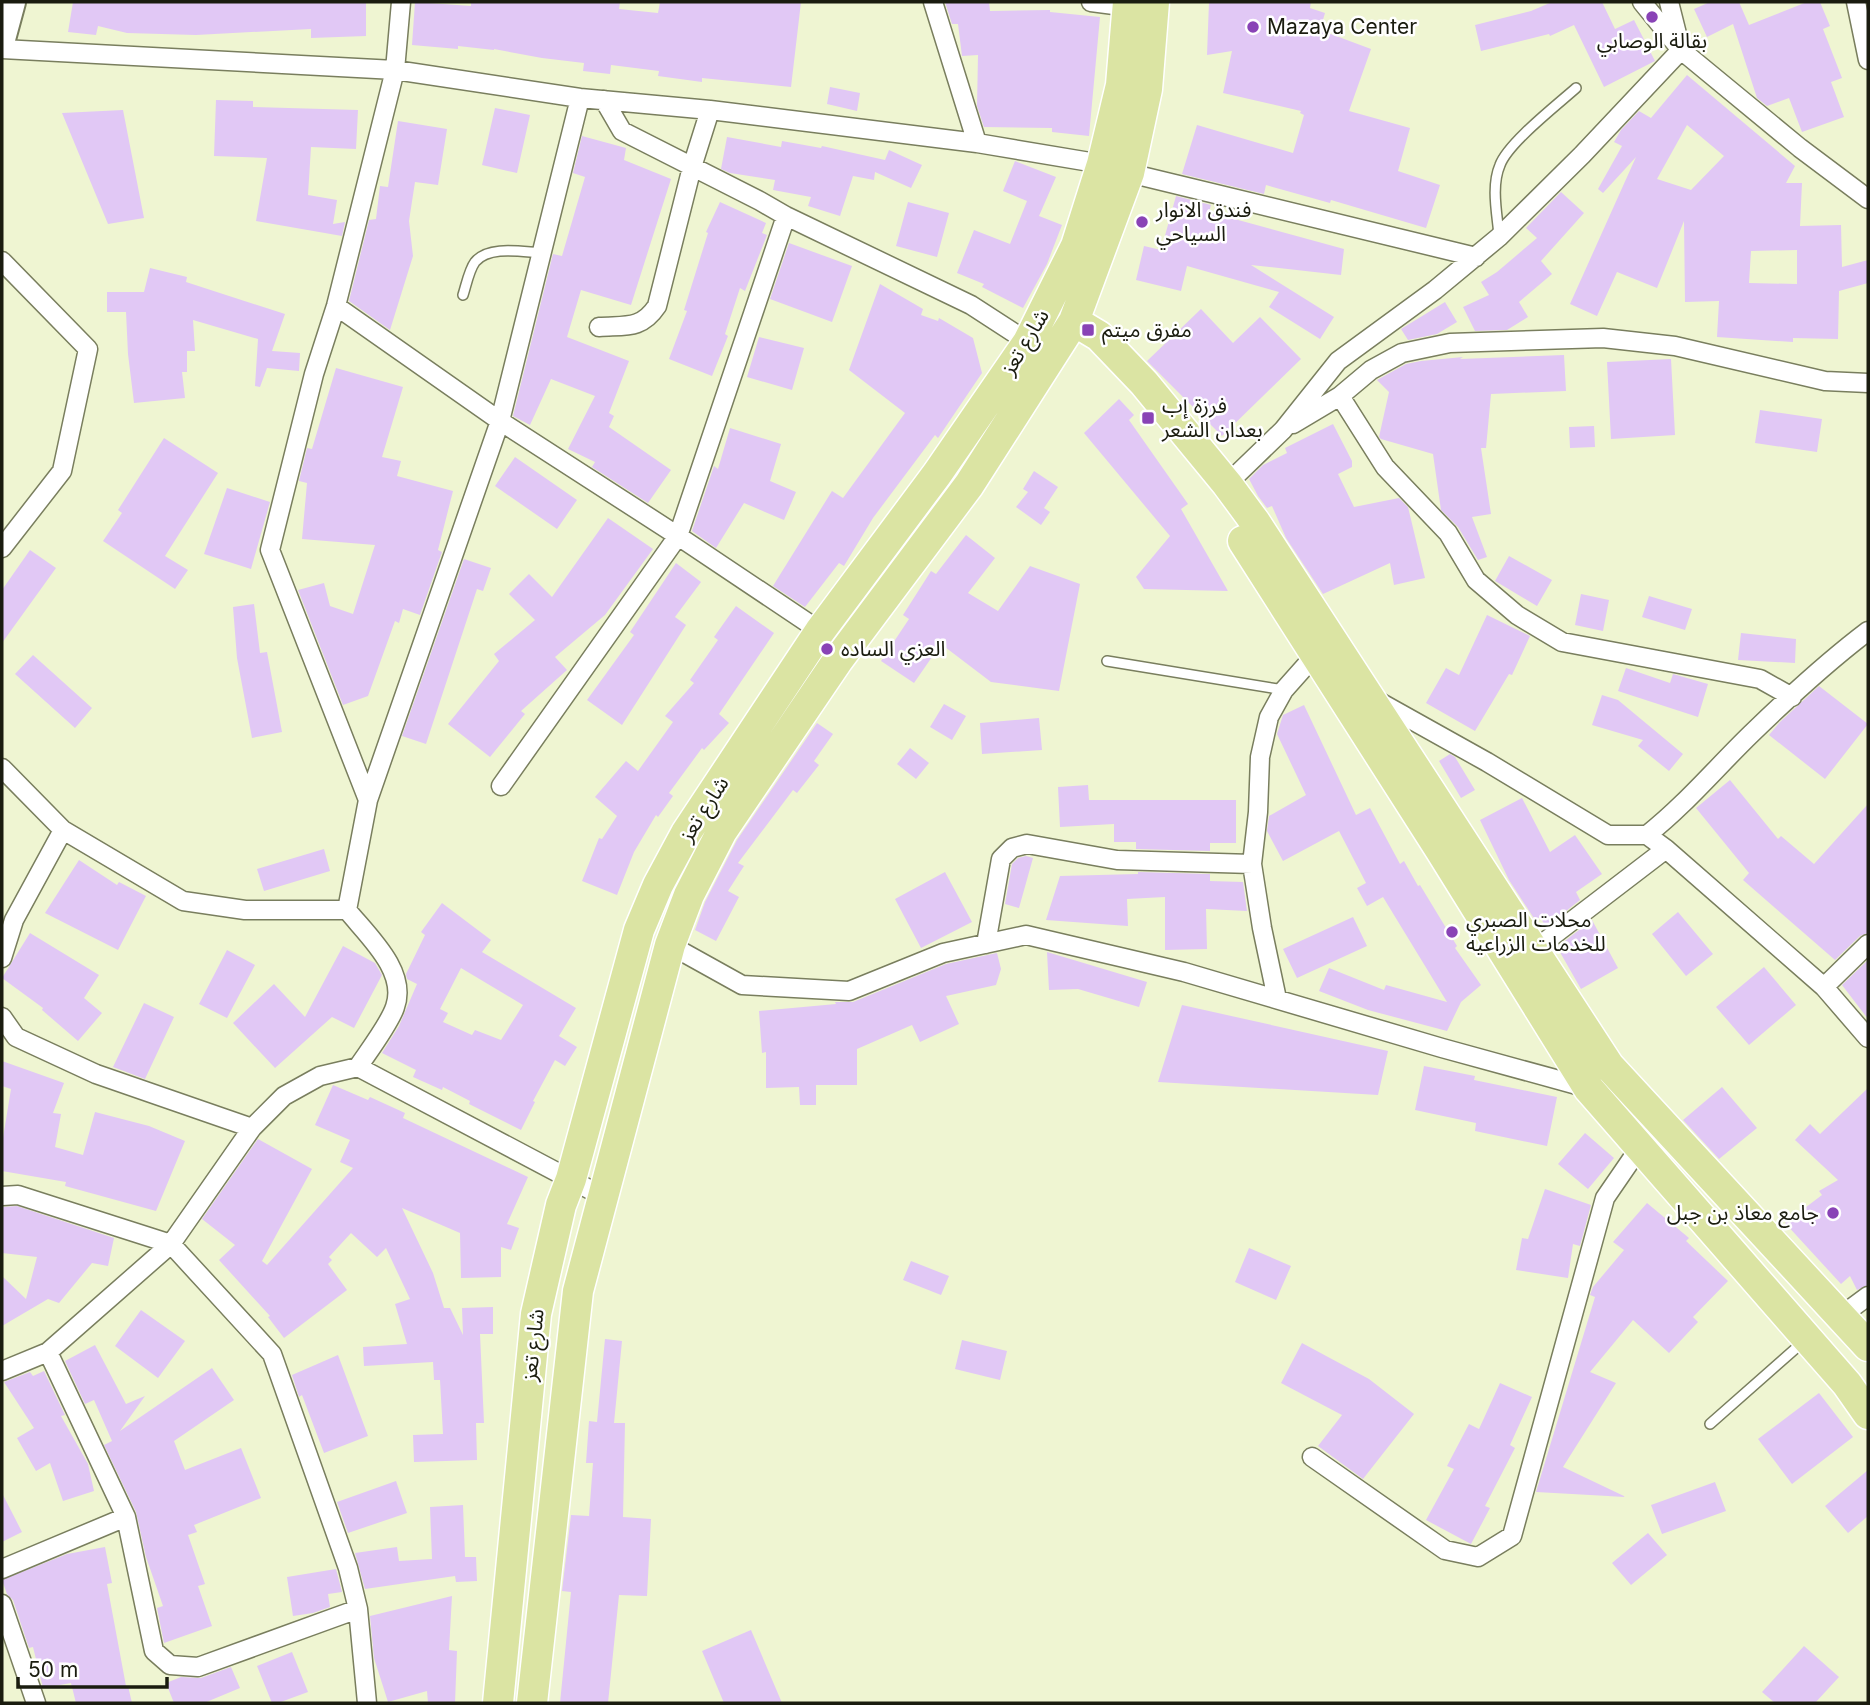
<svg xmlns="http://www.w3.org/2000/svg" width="1870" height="1705" viewBox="0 0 1870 1705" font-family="Inter,'Noto Sans Arabic',sans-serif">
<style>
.building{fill:#e1c8f5;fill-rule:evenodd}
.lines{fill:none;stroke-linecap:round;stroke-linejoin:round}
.lane-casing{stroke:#797e5e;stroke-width:12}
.street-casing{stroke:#797e5e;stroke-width:21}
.secondary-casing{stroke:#797e5e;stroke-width:30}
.primary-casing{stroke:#fff;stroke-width:33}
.lane{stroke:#fff;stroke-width:9}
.street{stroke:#fff;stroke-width:18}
.secondary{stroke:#fff;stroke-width:26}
.primary{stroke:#dbe4a3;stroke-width:30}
.poi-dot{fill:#8943b6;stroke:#fff;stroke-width:2.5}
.labels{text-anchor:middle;stroke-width:5;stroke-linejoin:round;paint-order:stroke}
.poi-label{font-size:21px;fill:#1a1c0f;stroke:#fff;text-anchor:start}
.street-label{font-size:21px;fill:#1a1c0f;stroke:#fff}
</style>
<rect width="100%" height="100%" fill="#eff5d2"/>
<path class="building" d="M73 2H366V36L311 38V29L196 35 127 33 98 26 96 35 68 32Z
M415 2 471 6V2H620L619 9 658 13 660 2H801L791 87 702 78V82L658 76 659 71 611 65 610 74 583 71 584 63 542 58 494 49V50L458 46V49L412 45Z
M945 2H989L990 11 1050 10V12L1100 17 1089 136 1052 132V128L984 127 977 106 978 55 962 56 958 24H952Z
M1209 2H1311L1310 8 1325 13 1320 30 1371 49 1349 111 1410 128 1398 171 1440 185 1426 228 1331 200 1330 203 1266 185 1264 194 1182 174 1197 125 1293 153 1304 115 1300 113 1301 111 1223 93 1232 51 1207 55Z
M1552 2H1602L1615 29 1634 20 1655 61 1604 87 1574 25 1550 36 1549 34 1481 51 1475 25 1531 11Z
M1710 2H1739L1749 25 1807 2H1820L1830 26 1823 29 1842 78 1831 82 1844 117 1802 132 1789 98 1767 106 1757 98 1733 24 1707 37 1694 9Z
M1687 75 1795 166 1786 183H1802L1800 226 1841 225 1842 267 1868 260V283L1839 291 1838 339 1793 338V342L1717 337 1719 301 1685 302 1684 221 1657 288 1617 272 1597 316 1570 304 1636 157 1603 193 1598 189 1622 146 1614 142 1621 130 1639 111 1651 118ZM1687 125 1724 156 1691 190 1657 179ZM1797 250V284L1749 283 1751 251Z
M830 87 860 93 857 111 827 104Z
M216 100 253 101V107L358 110 356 149 311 147 308 195 337 200 333 224 345 222 342 236 256 221 267 158 214 156Z
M495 108 530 115 517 173 482 165Z
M123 110 144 218 108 224 62 113Z
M398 121 447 129 438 185 415 182 409 221 413 256 390 330 349 301 369 220 376 219 380 186 388 187Z
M582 136 626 148 624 160 671 179 631 305 581 290 567 337 629 361 609 413 614 416 609 427 671 470 648 503 592 467 595 462 568 449 595 396 551 379 530 425 513 416 553 254 562 256 585 177 573 173Z
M727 137 781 147 782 141 821 148 822 146 885 160 889 150 922 165 911 188 875 172 874 180 853 176 840 216 808 206 811 197 773 190 775 180 730 173 721 169Z
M1015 161 1056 177 1039 216 1062 225 1047 264 1023 308 982 287 984 284 957 273 974 230 1010 244 1027 201 1003 191Z
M1561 192 1584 213 1541 261 1552 274 1519 302 1528 317 1507 330 1475 331 1463 307 1489 295 1481 282 1497 272 1537 238 1526 228Z
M1176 196 1211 205 1209 212 1344 249 1341 275 1251 265 1334 317 1320 339 1269 307 1279 292 1187 266 1181 291 1136 280 1144 246 1161 250Z
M720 202 766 223 762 233 767 235 745 291 740 288 725 334 728 336 712 376 669 359 687 311 684 310 708 233 706 232Z
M908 202 949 213 937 257 896 246Z
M789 243 852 266 832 322 770 299Z
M150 268 187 277 186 282 285 314 272 351 300 353 299 371 267 368 260 387 255 386 258 339 193 320 195 351H187V372H182L185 398 134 403 128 354 126 312H107V292H144Z
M880 284 923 309 921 315 938 321 939 318 973 338 982 373 938 438 935 435 873 518 844 566 839 563 805 607 773 586 832 491 843 498 905 413 849 370Z
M1445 302 1457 322 1437 334 1408 340 1401 329Z
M1201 309 1233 343 1260 317 1301 359 1222 436 1147 361Z
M759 337 804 348 792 390 747 377Z
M1564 355 1566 391 1491 394 1486 448H1481L1491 514 1472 517 1487 557 1478 560 1458 527 1441 510 1433 454 1381 439 1379 437 1389 392 1377 380 1406 364 1421 361 1463 357 1460 359Z
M1671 359 1675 435 1611 439 1607 362Z
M336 368 403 387 382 457 401 461 397 476 453 491 438 550 442 552 420 615 403 609 399 623 395 621 368 696 343 705 298 590 324 583 330 606 353 614 375 545 302 539 307 483 299 481 307 448 312 449Z
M1119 399 1134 415 1129 420 1188 504 1181 509 1228 591 1144 589 1136 577 1170 536 1084 433Z
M1760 410 1822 419 1817 452 1755 443Z
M1333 424 1352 461V467L1338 474 1354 507 1399 498 1408 507 1425 578 1394 585 1390 563 1323 594 1286 538 1272 506 1267 508 1258 496 1249 479 1263 465 1287 453 1285 448Z
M1594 426 1595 447 1570 448 1569 427Z
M730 428 781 444 770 481 796 492 784 520 744 503 716 548 692 531 714 466 718 469Z
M164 438 218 473 165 556 188 570 175 589 103 541 122 513 118 510Z
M515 457 577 500 557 529 495 486Z
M1034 471 1058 487 1044 508 1050 512 1041 525 1016 507 1028 492 1023 489Z
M227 488 270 502 251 569 204 554Z
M608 518 653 549 605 615 555 657 567 670 521 711 525 714 490 757 448 724 499 661 494 654 535 620 509 594 529 574 552 597Z
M966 535 995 558 968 593 998 611 1030 566 1080 584 1059 691 991 682 941 644 914 683 881 661 909 619 903 615 931 571 936 574Z
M30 550 56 568 2 643V590Z
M1509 556 1552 580 1537 606 1495 581Z
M464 559 491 568 483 591 477 589 426 744 402 736Z
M676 563 701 582 675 617 686 625 622 725 587 700 634 635 630 632Z
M1581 594 1609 600 1603 631 1575 625Z
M1649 596 1692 609 1685 630 1642 617Z
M254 604 260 653 267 652 282 732 252 738 237 658 233 607Z
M736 606 774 633 719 714 729 723 704 750 702 748 669 793 673 796 658 817 656 815 634 852 617 895 582 881 599 838 602 839 617 816 595 797 626 761 638 771 673 722 665 716 694 683 690 680 718 640 714 637Z
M1487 615 1530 636 1512 675 1509 674 1475 731 1426 703 1446 668 1459 675Z
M1741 633 1796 639 1795 663 1738 660Z
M33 655 92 708 75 728 15 674Z
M1626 668 1670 683 1673 674 1708 684 1698 717 1618 691Z
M1819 686 1868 724 1825 779 1769 735 1780 722Z
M1602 695 1618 700 1683 754 1669 771 1638 746 1643 740 1592 725Z
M944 704 966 716 952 740 930 727Z
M1304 705 1356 815 1370 808 1400 864 1404 861 1418 886 1420 885 1457 946 1455 948 1481 985 1461 1002 1447 1031 1368 1010 1319 991 1329 968 1384 990 1386 985 1447 1002 1383 897 1367 906 1357 888 1366 883 1339 831 1283 861 1267 831 1269 816 1306 795 1277 734 1283 715Z
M1039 718 1042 750 982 754 980 723Z
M817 723 833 734 814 761 819 765 797 793 793 790 738 863 744 866 728 891 739 897 716 941 695 930 705 902 737 840Z
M910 748 929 763 916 779 897 764Z
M1450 754 1455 757 1475 790 1461 798 1439 761Z
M1730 780 1778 839 1781 836 1814 864 1868 804V933L1860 936 1835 960 1743 880 1749 873 1696 808Z
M1088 785 1089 800H1236V843H1210V851L1136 849V842H1114V824L1060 827 1058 787Z
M1522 798 1550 852 1575 835 1602 874 1576 892 1580 900 1546 927 1540 917 1535 920 1509 880 1480 820Z
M324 849 330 871 264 891 257 869Z
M1026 856 1033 858 1019 908 1005 904 1012 864 1018 858Z
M79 860 117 885 119 882 146 896 118 950 45 913Z
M945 872 972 922 921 948 895 899Z
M1138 872 1210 874V881L1243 882 1247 911 1206 909 1207 949 1165 950V897L1127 899 1128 926 1046 920 1060 876 1138 874Z
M442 903 491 940 482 952 576 1008 559 1036 577 1047 565 1066 555 1060 533 1101 535 1102 521 1130 469 1104 470 1101 443 1087 442 1090 413 1077 416 1070 382 1053 399 1026 417 984 407 979 406 974 425 935 421 932ZM461 968 523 1005 501 1040 475 1030 472 1035 443 1022 448 1013 440 1009Z
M1678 912 1713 954 1686 976 1652 934Z
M1353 917 1367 946 1297 978 1283 949Z
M1592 920 1618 968 1581 989 1557 947Z
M30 933 99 975 84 998 102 1013 78 1041 42 1010 43 1008 2 978Z
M343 946 375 963 382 975 354 1028 332 1017 275 1068 233 1023 274 984 305 1017Z
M227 950 255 965 227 1018 199 1004Z
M1047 952 1147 982 1139 1007 1078 989 1049 990Z
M997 953 1001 969 996 985 946 996 959 1024 920 1042 912 1025 857 1049V1085H816V1105H800L799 1087 766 1088V1052L762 1053 759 1011 836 1004 835 1002H853L946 964Z
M1868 960V1019L1842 985Z
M1764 967 1796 1005 1749 1045 1716 1007Z
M144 1003 174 1017 145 1079 113 1067Z
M1182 1005 1388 1051 1378 1095 1158 1082Z
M2 1061 64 1083 53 1113 61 1114 55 1147 83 1155 95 1112 149 1126 185 1141 156 1211 65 1186 66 1182 2 1171V1144L11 1089 2 1086Z
M1424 1066 1475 1076 1474 1080 1557 1097 1547 1146 1475 1131 1476 1123 1415 1110Z
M333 1085 368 1100 370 1097 405 1113 403 1118 528 1177 507 1224 519 1228 511 1250 501 1247V1277L461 1278 460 1233 402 1208 433 1273 444 1308H450L463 1335 462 1308 493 1307V1334H480L484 1423H476L477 1460 414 1462 413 1435 443 1434 440 1380H434L433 1362 364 1366 363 1347 407 1344 395 1304 410 1299 386 1248 377 1257 351 1233 329 1257 332 1260 328 1264 347 1290 284 1338 268 1317 270 1316 219 1260 235 1245 202 1219 258 1139 312 1169 262 1261 267 1265 353 1168 340 1162 350 1140 315 1125Z
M1722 1087 1757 1128 1719 1159 1683 1120Z
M1868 1088V1285L1857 1290 1850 1276 1841 1284 1785 1223 1822 1195 1819 1191 1838 1180 1795 1140 1810 1124 1820 1134Z
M1585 1133 1614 1158 1588 1189 1558 1164Z
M1545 1189 1591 1205 1580 1246 1573 1244 1568 1278 1516 1270 1522 1238 1528 1239Z
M1647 1203 1689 1238 1686 1241 1728 1281 1693 1317 1698 1322 1669 1353 1633 1320 1590 1372 1616 1383 1563 1467 1626 1497 1536 1492 1595 1297 1590 1295 1593 1287 1624 1250 1613 1242Z
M17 1206 114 1238 108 1266 92 1263 59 1303 48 1299 2 1326V1276L26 1299 37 1257 2 1253V1207Z
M1249 1248 1291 1266 1276 1300 1235 1282Z
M911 1261 949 1276 941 1295 903 1280Z
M141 1310 185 1341 158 1378 115 1346Z
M605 1339 622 1341 614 1423H625L623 1517 651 1519 647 1596 619 1595 608 1703H560L571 1592 562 1591 571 1515 589 1516 593 1463H586L589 1421 597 1422Z
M962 1340 1007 1351 1000 1380 955 1369Z
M1302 1343 1369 1379 1414 1414 1363 1479 1318 1446 1342 1415 1281 1383Z
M95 1345 126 1404 145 1396 120 1431 212 1368 234 1400 174 1441 185 1470 241 1448 261 1498 194 1525 197 1532 188 1535 205 1584 198 1586 212 1626 164 1643 157 1608 163 1606 146 1557 136 1512 104 1445 112 1441 94 1400 85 1404 65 1361Z
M338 1355 368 1436 324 1453 302 1395 299 1397 292 1375Z
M44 1371 65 1415 61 1416 88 1464 94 1491 63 1501 50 1463 36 1471 17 1438 34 1428 4 1382 30 1372 33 1376Z
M1500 1383 1532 1397 1510 1445 1515 1448 1485 1506 1490 1508 1471 1544 1426 1520 1454 1469 1447 1466 1469 1424 1479 1429Z
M1819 1393 1853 1437 1792 1484 1758 1439Z
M1868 1470V1516L1848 1533 1825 1506Z
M396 1481 407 1513 348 1533 337 1502Z
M1715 1482 1726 1511 1662 1534 1651 1505Z
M2 1493 22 1532 2 1542Z
M463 1505 465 1557H476L477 1581 456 1582 455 1576 365 1589 355 1553 397 1547 399 1561 432 1559 430 1507Z
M1648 1533 1667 1555 1631 1585 1612 1563Z
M105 1547 112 1583 107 1584 126 1686H128L132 1703H76L71 1683 43 1688 33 1647 29 1648 13 1600 7 1594 2 1580 67 1554Z
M336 1569 342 1592 328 1594 330 1607 313 1613 293 1616 287 1577Z
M452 1596 449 1650 457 1651 455 1703H428L427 1691 388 1702 374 1658 370 1616Z
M751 1630 782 1703H724L702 1651Z
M1804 1646 1839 1677 1815 1703H1775L1762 1692Z
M292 1652 308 1692 278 1703H272L257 1666Z
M231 1667 240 1688 204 1703H174L166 1683 181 1677 201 1678Z"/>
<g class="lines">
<defs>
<path id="lane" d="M1499 235C1497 213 1491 186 1500 165 1508 143 1557 105 1576 88
M463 295C466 286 469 270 475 262 489 245 522 252 542 253
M1107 661 1284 690
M1710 1424 1803 1342"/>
<path id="street" d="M933 2 977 143
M1091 2 1137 8
M1642 2 1681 50 1800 148 1868 199
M1669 2 1680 46
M1856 2 1868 60
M2 49 395 70 580 98 710 110 977 143 1102 164 1129 173 1476 257
M604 100 622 131 760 201 786 216 971 305 1028 342
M2 261 88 349 62 471 2 548
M336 306 500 421 678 536 820 631
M599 327C625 325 641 330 657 306L692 167 710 110
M1340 396 1385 467 1448 533 1476 580 1517 615 1562 642 1760 679 1792 697
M1293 424 1340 396 1371 370 1402 353 1450 343 1603 338 1675 346 1825 381 1868 383
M1227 484 1283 430 1338 361 1435 290 1499 237 1582 155 1681 50
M1376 700 1487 762 1608 835H1647L1666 849 1824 987 1868 1038
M2 768 63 830 183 901 245 910H347
M501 786 678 536 786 216
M368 800 270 550 314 374 336 306 395 70 401 2
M1647 835C1685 805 1716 768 1751 734 1788 698 1827 662 1868 631
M986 944 1001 859 1012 848 1027 844 1117 860 1252 864
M670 945 742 985 849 991 943 953 1026 935 1184 972 1442 1048 1588 1088
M1534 950 1666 849
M2 958 14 920 63 830
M1824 987 1868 944
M1277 999 1262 928 1252 864 1258 812 1260 757 1269 717 1284 690 1316 654
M2 1017 16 1037 96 1074 252 1128
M358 1067C368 1052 390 1023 395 1007 408 971 367 935 347 910L368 800 500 421 580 98
M2 1196 18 1195 171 1244 272 1354 348 1568 358 1609 367 1703
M1841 1316 1868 1296
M2 1371 48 1352 171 1244 252 1128 284 1096 320 1076 358 1067 602 1196
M1312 1457 1445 1550 1478 1557 1512 1536 1605 1198 1640 1147 1664 1124
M126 1517 154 1651 170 1665 198 1667 358 1609
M2 1569 126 1517 48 1352
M2 1604 36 1703"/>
<path id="secondary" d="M2 39 12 2"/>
<path id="primary" d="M1074 321 1099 336 1144 383 1227 484 1255 522 1609 1066 1868 1346
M1243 541 1441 851 1589 1089 1847 1384 1868 1414
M498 1703 536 1314 561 1205 571 1179 639 930 658 885 686 833 820 631 937 474 1028 342 1076 246 1102 164 1121 85 1128 2
M532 1703 578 1291 670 945 689 895 722 831 838 660 969 485 1074 321 1129 173 1147 89 1154 2"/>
</defs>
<use href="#lane" class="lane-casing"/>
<use href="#street" class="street-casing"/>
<use href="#secondary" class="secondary-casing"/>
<use href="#primary" class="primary-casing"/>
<use href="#lane" class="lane"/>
<use href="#street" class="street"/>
<use href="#secondary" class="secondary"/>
<use href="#primary" class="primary"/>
</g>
<g class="poi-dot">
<circle cx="1652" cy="17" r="7"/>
<circle cx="1253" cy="27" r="7"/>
<circle cx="1142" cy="222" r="7"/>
<rect x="1081" y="323" width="14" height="14" rx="3.5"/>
<rect x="1141" y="411" width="14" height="14" rx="3.5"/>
<circle cx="827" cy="649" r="7"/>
<circle cx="1452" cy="932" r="7"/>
<circle cx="1833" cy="1213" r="7"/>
</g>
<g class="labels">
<g class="poi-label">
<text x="1267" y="34">Mazaya Center</text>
<text x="1652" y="48" text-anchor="middle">بقالة الوصابي</text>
<text x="1156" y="217">فندق الانوار<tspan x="1156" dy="24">السياحي</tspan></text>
<text x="1102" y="337">مفرق ميتم</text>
<text x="1162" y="413">فرزة إب<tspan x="1162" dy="24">بعدان الشعر</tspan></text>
<text x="841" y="656">العزي الساده</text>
<text x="1466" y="927">محلات الصبري<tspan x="1466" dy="24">للخدمات الزراعيه</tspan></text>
<text x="1819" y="1220" text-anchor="end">جامع معاذ بن جبل</text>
</g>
<g class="street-label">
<text transform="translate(1025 342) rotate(-59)" y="7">شارع تعز</text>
<text transform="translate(704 809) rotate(-57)" y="7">شارع تعز</text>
<text transform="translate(533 1345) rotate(-84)" y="7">شارع تعز</text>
</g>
</g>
<rect width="1870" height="1705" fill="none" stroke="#1a1c0f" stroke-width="7"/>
<path d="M18 1677v10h149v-10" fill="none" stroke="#1a1c0f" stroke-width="3.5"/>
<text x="28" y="1677" font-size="21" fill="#1a1c0f" stroke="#ffffff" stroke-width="5" paint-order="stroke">50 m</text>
</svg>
